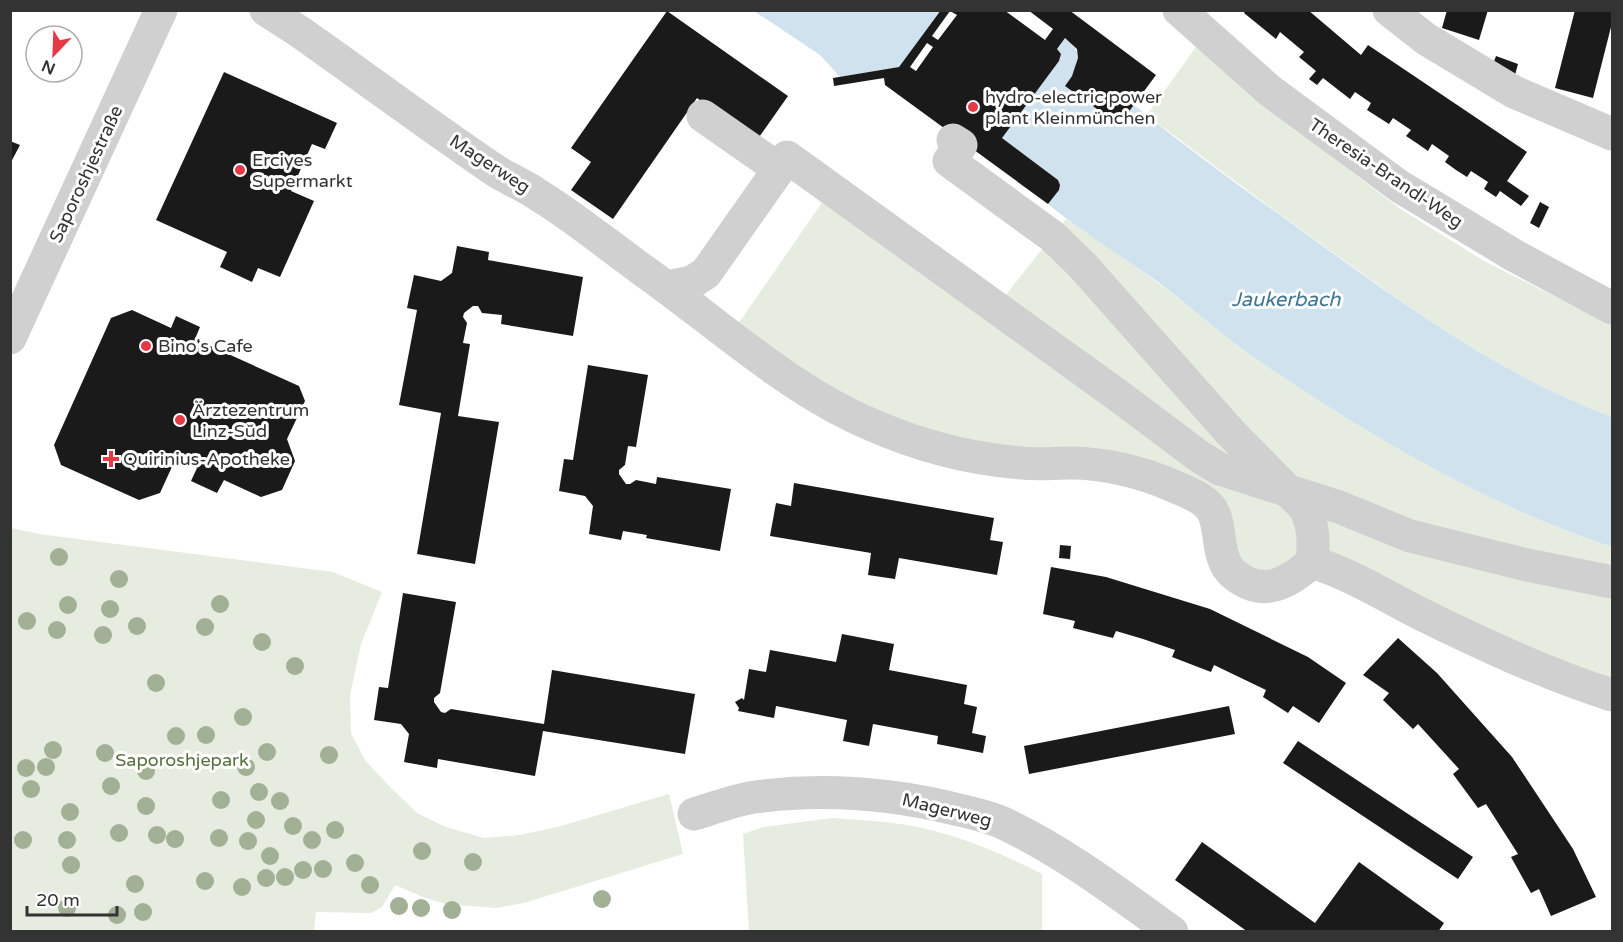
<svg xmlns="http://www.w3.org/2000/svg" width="1623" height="942" viewBox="0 0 1623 942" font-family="'Varela Round',sans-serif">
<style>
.green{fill:#e6ecdf}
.water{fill:#cfe2ee}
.building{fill:#1a1a1a;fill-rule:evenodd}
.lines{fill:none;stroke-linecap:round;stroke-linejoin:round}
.minor{stroke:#d0d0d0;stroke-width:33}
.tree{fill:#a2b095}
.poi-dot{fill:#e63946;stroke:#fff;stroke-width:2}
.labels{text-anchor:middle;stroke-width:6;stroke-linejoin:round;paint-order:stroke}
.poi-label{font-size:18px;fill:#333;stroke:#fff;text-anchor:start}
.street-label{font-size:18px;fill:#333;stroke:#fff}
.park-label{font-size:18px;fill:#56703f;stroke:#fff}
.water-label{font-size:20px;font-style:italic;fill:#3f7597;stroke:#fff}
</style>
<rect width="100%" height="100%" fill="#fff"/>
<path class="green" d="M1196 47 1294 128 1399 208 1484 261 1612 325V417C1512 380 1423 318 1338 256 1273 210 1210 163 1147 115Z
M828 194 1301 515V559L1279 575 1245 566 1236 549 1224 507 994 454 887 423 736 327Z
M1066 219C1097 240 1129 261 1159 284 1190 307 1220 333 1252 356 1364 433 1483 504 1612 547V684L1504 642 1320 547 1250 475 1001 301Z
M11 528 39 534 333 572 382 592 361 644 350 695 351 733 365 760 389 786 417 813 446 827 484 838 520 835 561 826 669 794 683 854 524 903 496 908 445 904 423 897 395 885 382 907 371 913 316 912 314 931H11Z
M833 818C858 820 883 821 907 825 954 833 999 852 1042 874V931H749L743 834 763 827Z"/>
<path class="water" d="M754 11H941L899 67 840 77 820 55Z
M1065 38C1086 53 1078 68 1065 86L1118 125 1134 105C1193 153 1255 197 1316 241 1409 308 1504 377 1612 417V547C1483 504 1364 433 1252 356 1220 333 1190 307 1159 283 1122 256 1083 233 1048 204L1060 185 1058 180 1002 138 1059 61 1061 54 1057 49Z"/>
<path class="building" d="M941 10H1004L1045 40 1053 29 1028 10H1069L1156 75 1119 125 1065 86 1072 76 1078 58 1077 49 1065 38 1057 49 1061 54 1059 61 1002 138 1058 180 1060 185 1059 190 1048 204 885 85 884 78 834 86 833 78 899 67ZM950 11 957 15 938 40 932 36ZM927 43 933 47 916 71 910 67Z
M1246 10H1308L1361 55 1368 45 1527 152 1507 181 1529 196 1521 206 1500 191 1496 197 1484 189 1488 182 1471 171 1467 177 1456 170 1445 162 1449 156 1432 144 1428 151 1418 144 1406 136 1411 130 1393 118 1389 124 1367 110 1371 103 1355 92 1350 99 1323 78 1317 85 1309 79 1316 71 1299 57 1304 52 1280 32 1276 39 1244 13Z
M1447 10H1488L1479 40 1442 28Z
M1575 10H1612V23L1593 98 1555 88Z
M667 11 788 96 757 140 697 98 613 219 571 190 591 162 571 148Z
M1496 56 1518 64 1515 75 1492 67Z
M224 72 337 123 325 149 312 144 291 191 314 201 280 277 258 268 252 282 220 267 227 252 156 220Z
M10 141 20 145 10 164Z
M1540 202 1549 207 1539 228 1530 223Z
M457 246 489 252 488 260 583 277 573 336 501 324 502 315 482 313 478 306H473L464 313 463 317 467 323 463 343 470 344 458 416 499 422 475 564 417 554 441 413 399 405 417 310 407 308 414 275 441 281 452 273Z
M132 310 171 328 176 316 200 327 195 339 299 386 305 401 287 439 295 461 282 490 261 497 224 480 217 493 191 481 197 468 176 458 160 493 139 500 61 465 54 445 111 318Z
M588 365 648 375 636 447 628 446 625 465 619 470V474L626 484H630L636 480 656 484 657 477 731 489 720 551 646 538 647 535 623 531 621 540 589 534 593 506 585 496 559 491 564 459 573 460Z
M794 483 994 518 990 540 1003 542 997 575 899 558 895 579 868 575 871 553 770 536 776 503 791 506Z
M1060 545 1071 546 1070 559 1059 558Z
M1051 567 1106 577 1210 609 1308 657 1346 683 1319 723 1293 706 1288 713 1263 697 1266 690 1214 665 1211 672 1172 657 1175 650 1143 639 1116 631 1113 638 1073 628 1075 621 1043 614Z
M403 593 456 602 440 693 434 698V702L441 712 445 713 451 709 544 724 552 670 695 694 685 754 543 731 535 776 438 759 437 768 404 762 409 734 401 724 374 720 379 687 388 688Z
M842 634 894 644 889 670 967 685 964 704 977 707 972 733 986 736 983 753 937 744 938 736 873 724 869 746 843 741 847 720 776 706 774 718 738 711 739 708 735 702 742 698 744 700 749 669 766 672 770 650 836 662Z
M1398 638 1437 673 1512 757 1573 849 1596 897 1551 916 1539 889 1531 893 1511 857 1518 854 1486 804 1478 808 1453 774 1459 769 1418 724 1413 729 1383 700 1389 693 1363 675Z
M1229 706 1235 734 1029 774 1024 746Z
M1298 741 1473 857 1458 879 1283 763Z
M1202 842 1315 923 1359 862 1444 923 1438 932H1248L1175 880Z"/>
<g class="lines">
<path class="minor" d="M266 10 300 32C364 77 428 125 493 169 506 178 522 184 535 193 573 216 608 245 644 271 716 322 788 389 870 424 917 445 970 459 1022 463 1038 465 1054 463 1071 463 1104 463 1141 472 1171 485 1185 491 1203 497 1212 510 1220 524 1218 543 1223 557 1226 568 1233 575 1242 580 1268 596 1292 580 1312 562 1314 542 1314 526 1305 508L1230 432 1082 265 1052 236 949 161 961 145 953 140
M1179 10 1269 90 1399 186 1515 256 1612 308
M1389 10 1426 39 1514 92 1612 134
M787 157 1116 394 1200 457 1220 469 1339 507 1410 536 1527 565 1612 582
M667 287 692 282 706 273 779 169 703 116
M10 338 161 10
M1312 562C1350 574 1384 595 1419 613 1482 644 1546 674 1612 695
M694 814C714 808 735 800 755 797 822 788 889 793 955 809 971 813 988 816 1003 823 1063 851 1118 893 1172 932"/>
</g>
<g class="tree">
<circle cx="59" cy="557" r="9"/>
<circle cx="119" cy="579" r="9"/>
<circle cx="220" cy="604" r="9"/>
<circle cx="68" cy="605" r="9"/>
<circle cx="110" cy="609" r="9"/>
<circle cx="27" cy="621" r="9"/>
<circle cx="137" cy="626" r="9"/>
<circle cx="205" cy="627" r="9"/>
<circle cx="57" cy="630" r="9"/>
<circle cx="103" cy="635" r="9"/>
<circle cx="262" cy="642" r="9"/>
<circle cx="295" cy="666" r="9"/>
<circle cx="156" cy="683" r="9"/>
<circle cx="243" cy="717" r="9"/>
<circle cx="206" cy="735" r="9"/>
<circle cx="176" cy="736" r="9"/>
<circle cx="53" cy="750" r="9"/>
<circle cx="267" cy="752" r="9"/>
<circle cx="105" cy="753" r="9"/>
<circle cx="329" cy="755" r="9"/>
<circle cx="46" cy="767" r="9"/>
<circle cx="246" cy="767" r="9"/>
<circle cx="26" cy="768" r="9"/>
<circle cx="146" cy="771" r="9"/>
<circle cx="111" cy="786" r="9"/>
<circle cx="31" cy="789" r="9"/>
<circle cx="259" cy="792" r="9"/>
<circle cx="221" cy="800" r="9"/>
<circle cx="280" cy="801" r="9"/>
<circle cx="146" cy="806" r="9"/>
<circle cx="70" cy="812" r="9"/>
<circle cx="256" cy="820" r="9"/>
<circle cx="293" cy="826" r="9"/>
<circle cx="335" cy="830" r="9"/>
<circle cx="119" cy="833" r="9"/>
<circle cx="157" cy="835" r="9"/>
<circle cx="219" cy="838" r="9"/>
<circle cx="175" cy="839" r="9"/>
<circle cx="23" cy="840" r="9"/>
<circle cx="67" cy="840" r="9"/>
<circle cx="312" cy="840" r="9"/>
<circle cx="248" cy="841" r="9"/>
<circle cx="422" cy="851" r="9"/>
<circle cx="270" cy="856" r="9"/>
<circle cx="473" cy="862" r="9"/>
<circle cx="355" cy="863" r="9"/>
<circle cx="71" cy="865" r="9"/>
<circle cx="323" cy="869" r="9"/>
<circle cx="303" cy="870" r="9"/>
<circle cx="285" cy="877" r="9"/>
<circle cx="266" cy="878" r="9"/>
<circle cx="205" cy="881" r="9"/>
<circle cx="135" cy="884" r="9"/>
<circle cx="370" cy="885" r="9"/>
<circle cx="242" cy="887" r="9"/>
<circle cx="602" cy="899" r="9"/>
<circle cx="399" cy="906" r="9"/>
<circle cx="67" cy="908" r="9"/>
<circle cx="421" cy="908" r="9"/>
<circle cx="452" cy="910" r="9"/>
<circle cx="143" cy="912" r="9"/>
<circle cx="117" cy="915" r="9"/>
</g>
<g class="poi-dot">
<circle cx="973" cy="107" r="6"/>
<circle cx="240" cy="170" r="6"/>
<circle cx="146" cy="346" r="6"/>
<circle cx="180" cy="420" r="6"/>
<path d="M108 450h6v6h6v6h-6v6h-6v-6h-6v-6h6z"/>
</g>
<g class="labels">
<g class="poi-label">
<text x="985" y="103">hydro-electric power<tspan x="985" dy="21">plant Kleinmünchen</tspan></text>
<text x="252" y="166">Erciyes<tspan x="252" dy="21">Supermarkt</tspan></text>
<text x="158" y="352">Bino's Cafe</text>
<text x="192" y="416">Ärztezentrum<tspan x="192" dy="21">Linz-Süd</tspan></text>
<text x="123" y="465">Quirinius-Apotheke</text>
</g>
<g class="street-label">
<text transform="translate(490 164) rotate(33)" y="6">Magerweg</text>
<text transform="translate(1386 173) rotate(34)" y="6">Theresia-Brandl-Weg</text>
<text transform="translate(86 174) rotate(-65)" y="6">Saporoshjestraße</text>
<text transform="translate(947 810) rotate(14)" y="6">Magerweg</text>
</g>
<g class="park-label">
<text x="182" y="766">Saporoshjepark</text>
</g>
<g class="water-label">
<text x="1286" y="306">Jaukerbach</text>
</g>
</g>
<rect width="1623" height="942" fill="none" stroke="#333333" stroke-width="24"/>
<g transform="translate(54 54) rotate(203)"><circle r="28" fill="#ffffff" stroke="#adadad" stroke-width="1.5"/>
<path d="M0-4.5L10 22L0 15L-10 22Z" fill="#e63946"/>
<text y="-9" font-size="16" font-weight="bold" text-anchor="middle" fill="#333333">N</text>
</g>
<path d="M27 906v9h90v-9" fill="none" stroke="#333333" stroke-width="3"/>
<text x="36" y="906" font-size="18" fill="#333333" stroke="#ffffff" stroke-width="4.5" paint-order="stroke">20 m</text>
</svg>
